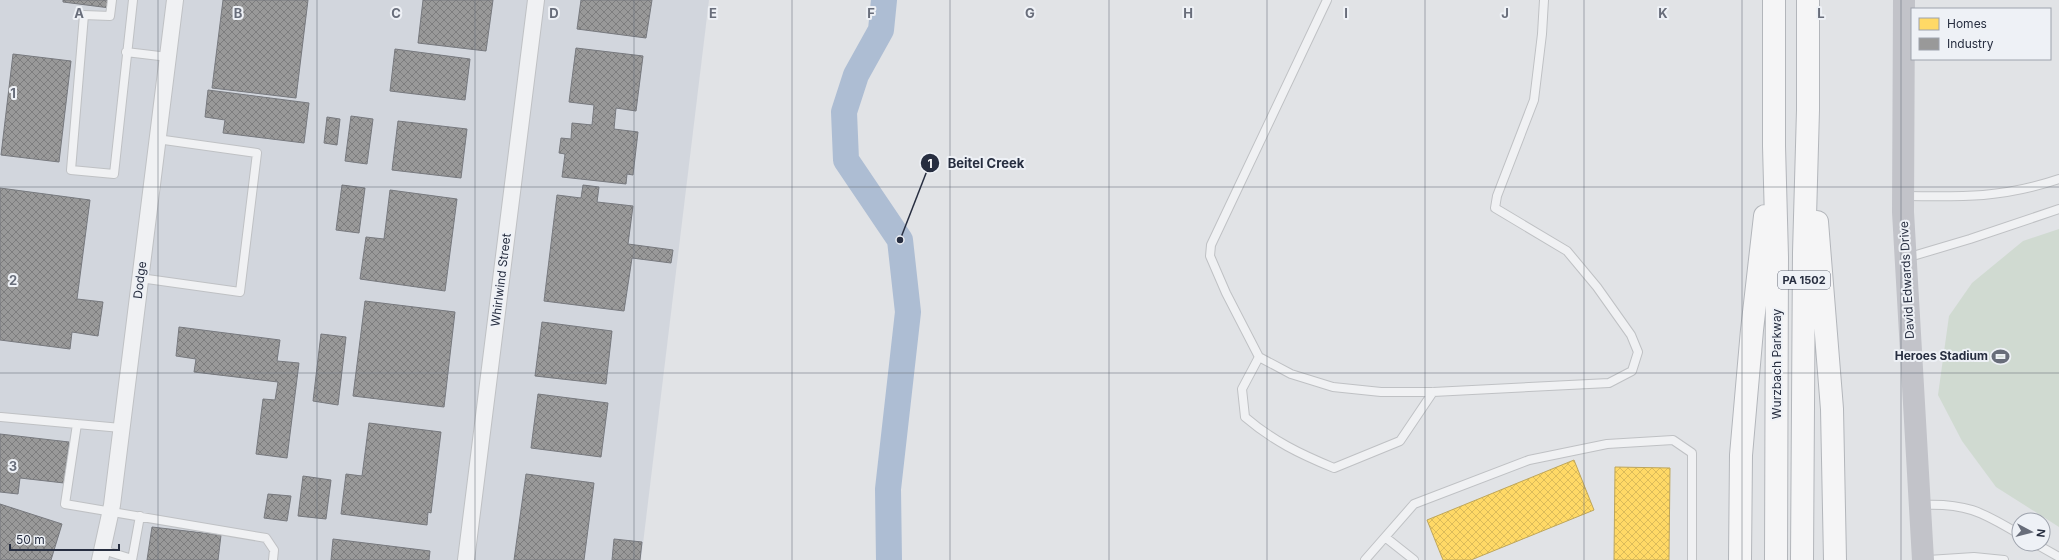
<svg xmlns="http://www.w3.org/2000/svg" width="2059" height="560" viewBox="0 0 2059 560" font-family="Inter,sans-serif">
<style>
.built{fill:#d2d6dd}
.pitch{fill:#d0dad1}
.homes{fill:url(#homes-cross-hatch);stroke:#bea65b}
.industry{fill:url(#industry-cross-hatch);stroke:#77797e}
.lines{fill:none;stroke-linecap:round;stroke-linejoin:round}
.river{stroke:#adbdd3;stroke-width:26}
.lane-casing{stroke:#bfc1c4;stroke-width:10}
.street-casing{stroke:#bfc1c4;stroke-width:18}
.highway-casing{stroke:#b3b6bb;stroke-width:24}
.lane{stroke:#f0f1f3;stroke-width:8}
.street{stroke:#f0f1f3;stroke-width:16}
.secondary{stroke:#c2c3c9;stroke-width:22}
.highway{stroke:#f5f5f6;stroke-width:22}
.grid{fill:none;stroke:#686d7a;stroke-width:1;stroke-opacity:0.55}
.labels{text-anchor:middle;stroke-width:4;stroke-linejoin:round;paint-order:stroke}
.shield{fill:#eef1f6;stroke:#636877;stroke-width:1}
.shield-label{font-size:11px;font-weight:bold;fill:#272e40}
.street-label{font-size:12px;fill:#272e40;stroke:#eef1f6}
.poi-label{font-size:12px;font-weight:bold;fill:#272e40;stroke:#eef1f6;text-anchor:end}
.grid-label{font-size:13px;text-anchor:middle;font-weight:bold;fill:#686d7a;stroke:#eef1f6;stroke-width:4;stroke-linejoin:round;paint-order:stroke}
.leader{fill:none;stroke:#272e40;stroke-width:1.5}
.callout-dot{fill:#272e40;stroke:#eef1f6;stroke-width:1.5}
.mark-label{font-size:12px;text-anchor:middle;font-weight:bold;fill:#fff}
.callout-label{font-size:13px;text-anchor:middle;font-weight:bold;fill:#272e40;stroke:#eef1f6;stroke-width:4;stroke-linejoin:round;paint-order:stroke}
</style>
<defs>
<pattern id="homes-cross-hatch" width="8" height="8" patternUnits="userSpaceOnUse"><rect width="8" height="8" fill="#ffd966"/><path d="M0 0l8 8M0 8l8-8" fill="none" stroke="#dbbb5a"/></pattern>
<pattern id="industry-cross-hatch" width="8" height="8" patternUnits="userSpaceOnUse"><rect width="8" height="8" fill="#999"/><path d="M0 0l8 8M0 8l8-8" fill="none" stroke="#7d7d7e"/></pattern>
</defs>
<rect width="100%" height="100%" fill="#e1e3e6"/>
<path class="built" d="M0 0H709L641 560H0Z"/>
<path class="pitch" d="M2059 229V527L1996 487 1962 441 1938 395 1949 316 1972 283 2023 241Z"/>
<path class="homes" d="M1574 460 1594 510 1471 560H1443L1427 520Z
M1615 467 1670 468 1669 560H1614Z"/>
<path class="industry" d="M63 0H111L110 8 63 2Z
M223 0H308L296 98 212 88Z
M423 0H493L486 51 418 43Z
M581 0H652L646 38 577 29Z
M576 48 643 56 636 111 616 108 614 129 638 132 633 175 627 174 626 184 562 177 565 154 559 153 561 138 571 139 572 123 592 125 594 105 569 102Z
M395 49 470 59 465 100 390 91Z
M13 54 71 61 59 162 1 155Z
M208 90 309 103 304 143 223 133 225 120 205 117Z
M351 116 373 119 367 164 345 161Z
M327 117 340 119 337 145 324 143Z
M398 121 467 129 461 178 392 170Z
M342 185 365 188 359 233 336 230Z
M583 185 599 187 597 202 633 206 628 244 673 250 671 263 632 258 624 311 544 301 557 195 581 198Z
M0 188 90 200 77 299 103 302 98 336 72 332 70 349 0 340Z
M390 190 457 199 445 291 360 279 366 237 384 239Z
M365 301 455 312 444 407 353 396Z
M542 322 612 331 606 384 535 376Z
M179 327 280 340 277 361 299 363 287 458 256 454 263 399 275 400 278 382 194 372 196 359 176 356Z
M321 334 346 337 338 405 313 401Z
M538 394 608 403 601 457 531 448Z
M369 423 441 432 431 513 428 512 427 525 341 514 346 474 362 476Z
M0 434 69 442 64 483 20 478 18 494 0 492Z
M526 474 594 483 584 560H514Z
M303 476 331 480 326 519 298 516Z
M268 494 291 496 287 521 264 518Z
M0 504 62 524 51 560H0Z
M152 527 221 535 218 560H147Z
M333 539 430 551 429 560H331Z
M614 539 642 542 640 560H612Z"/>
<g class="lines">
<path class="river" d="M884 0 881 30 856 75 844 112 846 160 900 240 908 312 888 489 889 560"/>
<defs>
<path id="lane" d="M112 0 110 16 84 15 71 170 114 174 133 0
M1327 0 1211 245 1210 256 1226 293 1259 357 1291 374 1333 387 1381 392H1433L1609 383 1632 371 1638 352 1631 335 1597 287 1567 251 1495 208 1497 196 1534 100 1542 34 1544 0
M126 52 168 57
M1904 196C1962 197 2003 198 2059 179
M1906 258 1970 239 2059 209
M140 278 240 292 257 153 157 139
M1259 357 1242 389 1245 417C1273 441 1300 454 1334 468L1400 441 1433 392
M1 417 77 424 65 504 266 538 274 550 273 560
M77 424 121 428
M1921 505C1965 503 1981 511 2019 534
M1385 537 1414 560
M2036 544 2059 557
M103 550 132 559
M132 560 140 516
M1365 560 1414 504 1529 460 1607 444 1673 440 1692 453V560
M1928 560 1974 557 2004 560"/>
<path id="street" d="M100 560 112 505 175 0
M466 560 536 0"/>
<path id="highway" d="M1774 0V146L1777 257 1776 560
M1817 222 1832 409 1835 560
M1740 560 1741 455 1752 330 1765 216
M1802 560 1804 253 1808 110V0"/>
</defs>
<use href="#lane" class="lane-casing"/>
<use href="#street" class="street-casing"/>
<use href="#highway" class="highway-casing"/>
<use href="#lane" class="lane"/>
<use href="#street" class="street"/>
<path class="secondary" d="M1904 0 1903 212 1923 560"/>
<use href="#highway" class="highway"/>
</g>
<path class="grid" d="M158 0V560M317 0V560M475 0V560M634 0V560M792 0V560M950 0V560M1109 0V560M1267 0V560M1425 0V560M1584 0V560M1742 0V560M1901 0V560M0 187H2059M0 373H2059"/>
<defs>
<symbol id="stadium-bare" viewBox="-9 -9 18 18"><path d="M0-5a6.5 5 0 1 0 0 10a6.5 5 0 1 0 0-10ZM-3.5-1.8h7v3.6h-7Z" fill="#686d7a" stroke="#eef1f6" stroke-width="2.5" paint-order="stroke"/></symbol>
</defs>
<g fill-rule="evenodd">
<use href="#stadium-bare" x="1988" y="344" width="25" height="25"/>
</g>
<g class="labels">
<rect class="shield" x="1778" y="271" width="52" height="18" rx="3"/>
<g class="shield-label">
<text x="1804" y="284">PA 1502</text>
</g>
<g class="street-label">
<text transform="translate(140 280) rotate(-83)" y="4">Dodge</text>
<text transform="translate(501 280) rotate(-83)" y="4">Whirlwind Street</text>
<text transform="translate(1907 280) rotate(-93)" y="4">David Edwards Drive</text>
<text transform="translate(1777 364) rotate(-90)" y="4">Wurzbach Parkway</text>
</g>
<g class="poi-label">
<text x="1988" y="360">Heroes Stadium</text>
</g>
</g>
<g class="grid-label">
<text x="79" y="18">A</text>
<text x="238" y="18">B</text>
<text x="396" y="18">C</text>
<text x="554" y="18">D</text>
<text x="713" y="18">E</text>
<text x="871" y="18">F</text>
<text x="1030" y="18">G</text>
<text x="1188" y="18">H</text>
<text x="1346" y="18">I</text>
<text x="1505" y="18">J</text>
<text x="1663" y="18">K</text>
<text x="1821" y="18">L</text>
<text x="13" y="98">1</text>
<text x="13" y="285">2</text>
<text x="13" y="471">3</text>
</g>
<path class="leader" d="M900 240L930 163"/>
<g class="callout-dot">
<circle cx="900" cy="240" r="4"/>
<circle cx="930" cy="163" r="10"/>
</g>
<g class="mark-label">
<text x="930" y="168">1</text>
</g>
<g class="callout-label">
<text x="986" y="168">Beitel Creek</text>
</g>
<rect x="1911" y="8" width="140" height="52" fill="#eef1f6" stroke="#9ea3ad"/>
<rect x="1919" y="18" width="20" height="12" fill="#ffd966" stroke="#9ea3ad"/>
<text x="1947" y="28" font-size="12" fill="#272e40">Homes</text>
<rect x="1919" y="38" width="20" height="12" fill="#999999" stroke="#9ea3ad"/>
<text x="1947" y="48" font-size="12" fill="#272e40">Industry</text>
<g transform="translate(2031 532) rotate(97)"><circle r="19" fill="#eef1f6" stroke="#9ea3ad"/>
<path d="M0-3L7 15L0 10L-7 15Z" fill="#686d7a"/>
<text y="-6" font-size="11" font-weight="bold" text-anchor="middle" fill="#272e40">N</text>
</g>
<path d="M10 544v6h109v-6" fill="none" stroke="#272e40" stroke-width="2"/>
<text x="16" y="544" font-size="12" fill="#272e40" stroke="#eef1f6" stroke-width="3" paint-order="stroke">50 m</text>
</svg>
